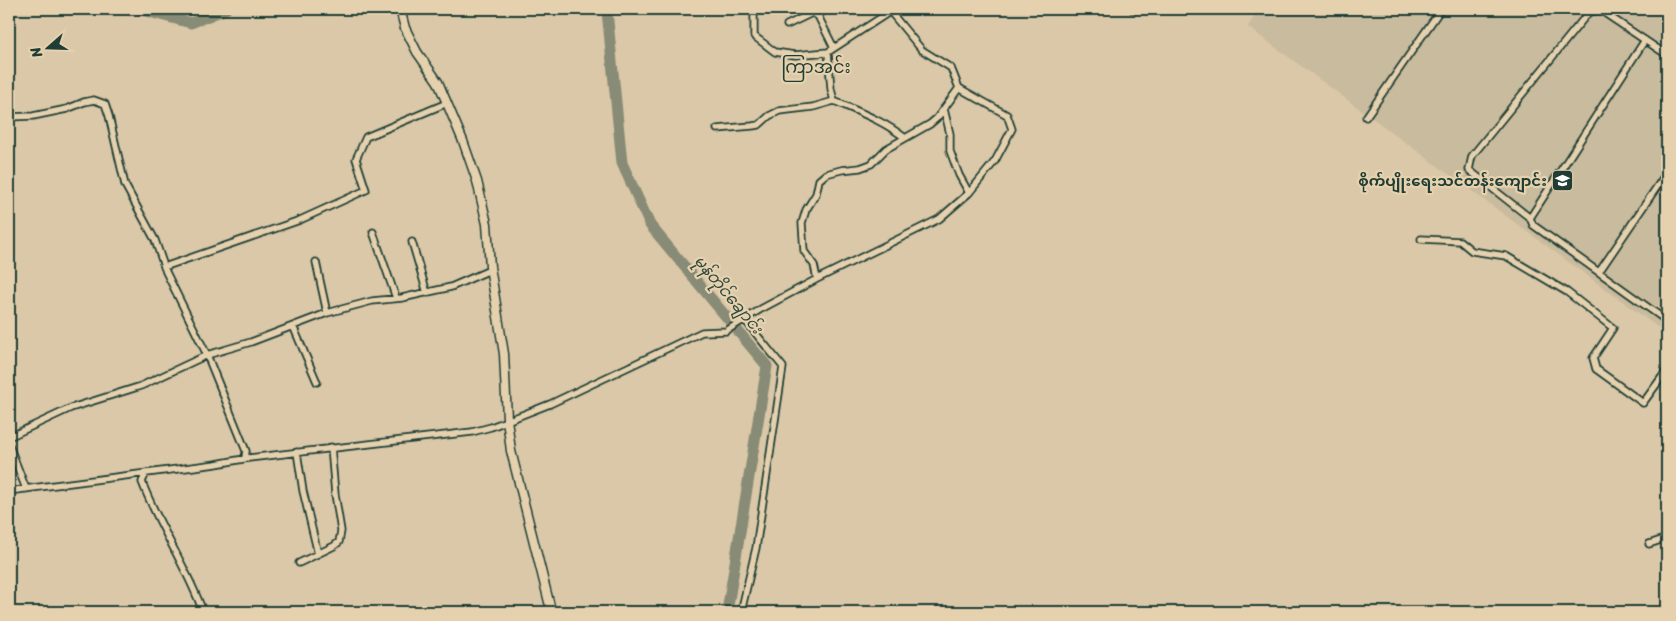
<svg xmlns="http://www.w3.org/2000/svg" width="1676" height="621" viewBox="0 0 1676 621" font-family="Sriracha,'Noto Sans Myanmar',sans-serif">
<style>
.built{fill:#c9bb9d}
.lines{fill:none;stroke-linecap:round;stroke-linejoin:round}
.river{stroke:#888b75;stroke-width:11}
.minor-casing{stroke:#1f3d34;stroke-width:9}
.tertiary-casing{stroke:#1f3d34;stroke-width:11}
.minor{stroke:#e6d1af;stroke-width:5.5}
.tertiary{stroke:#e6d1af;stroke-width:8}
.labels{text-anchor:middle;stroke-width:4.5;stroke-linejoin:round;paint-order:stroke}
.poi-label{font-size:15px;font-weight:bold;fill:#1f3d34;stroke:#e6d1af;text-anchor:end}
.water-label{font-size:16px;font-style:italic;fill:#2f493e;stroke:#e6d1af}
.quarter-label{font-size:18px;fill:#1f3d34;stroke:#e6d1af}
</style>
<rect width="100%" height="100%" fill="#dac8a8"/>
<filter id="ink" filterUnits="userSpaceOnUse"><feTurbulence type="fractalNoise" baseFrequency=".02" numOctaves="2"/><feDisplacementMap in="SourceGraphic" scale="10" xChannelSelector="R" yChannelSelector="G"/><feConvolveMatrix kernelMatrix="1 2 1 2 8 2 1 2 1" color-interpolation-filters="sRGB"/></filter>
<g filter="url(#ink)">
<path class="built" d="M1259 9H1667V334L1248 27Z"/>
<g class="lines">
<path class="river" d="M138 9 191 23 226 9
M603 9 607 11 622 163 650 225 767 366 727 612"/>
<defs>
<path id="minor" d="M754 9V36L775 52 795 55 828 52
M825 9 818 16 834 48
M1132 9H1146
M891 11 828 52 831 89 834 101C859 112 884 121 905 138
M787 25 812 13 818 16
M1667 55 1600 10 1589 12 1472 156 1469 170 1530 218 1533 225 1667 321
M944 109 950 134V151L959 175 969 193
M9 117 33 116 67 109 84 102 94 100 105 104 109 116 125 185 155 240 166 272 207 355 246 451 245 458
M1366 117 1441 9
M717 129 752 126 759 125 769 116 779 111 813 107 834 101
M1530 218 1645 40
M373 232 396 298
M1421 239 1460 241 1472 251 1506 256 1567 292 1613 328 1593 358 1596 369 1643 403 1667 370
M412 242 427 293
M316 262 327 313
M164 267 300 220 366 190 356 159 366 137 447 103
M1599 272 1667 172
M817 279 814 265 804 251 802 223 806 210 816 194 819 180 826 174 841 170 860 168 871 164 886 149 930 124 937 118 959 88
M293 326 317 382
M9 437 71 408 141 386 207 355 251 342 327 313 372 301 402 298 451 287 490 270
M9 445 26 489
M297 452 303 491 318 554
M146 473 142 482C159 527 187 567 203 612
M9 491 216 464 249 458 472 432 491 427 550 404 702 332 726 331 761 309 817 279 939 219 969 193 995 161 1012 129 1007 115 959 88 951 68 922 50 893 15 890 9
M1649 544 1667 538
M299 563 334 546 339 542 341 531 335 494 331 447
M741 612 756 548 783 367 744 319"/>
<path id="tertiary" d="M400 9 405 28 417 52 438 82 463 141 477 181 487 224 490 267 504 354 507 419 511 451 550 606 549 612"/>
</defs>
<use href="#minor" class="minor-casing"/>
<use href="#tertiary" class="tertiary-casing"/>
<use href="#minor" class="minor"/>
<use href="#tertiary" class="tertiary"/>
</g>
</g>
<defs>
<symbol id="school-square" viewBox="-11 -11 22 22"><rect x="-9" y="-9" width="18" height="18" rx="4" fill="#1f3d34" stroke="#e6d1af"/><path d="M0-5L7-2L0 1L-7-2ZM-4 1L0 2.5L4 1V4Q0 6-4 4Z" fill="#fff"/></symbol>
</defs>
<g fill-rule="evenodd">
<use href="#school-square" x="1550" y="168" width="25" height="25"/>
</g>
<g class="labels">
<g class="poi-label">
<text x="1547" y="186">စိုက်ပျိုးရေးသင်တန်းကျောင်း</text>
</g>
<g class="water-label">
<text transform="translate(729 294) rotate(50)" y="6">မုန်တိုင်ချောင်း</text>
</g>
<g class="quarter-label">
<text x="816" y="73">ကြာအင်း</text>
</g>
</g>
<rect width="1676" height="621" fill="none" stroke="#e6d1af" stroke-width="30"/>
<rect x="15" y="15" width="1646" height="591" fill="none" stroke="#1f3d34" stroke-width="2" filter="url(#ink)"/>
<g transform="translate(48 48) rotate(250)" stroke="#e6d1af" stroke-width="4" paint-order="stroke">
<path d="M0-4L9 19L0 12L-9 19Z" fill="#1f3d34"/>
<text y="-8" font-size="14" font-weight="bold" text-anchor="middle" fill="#1f3d34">N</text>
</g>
</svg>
